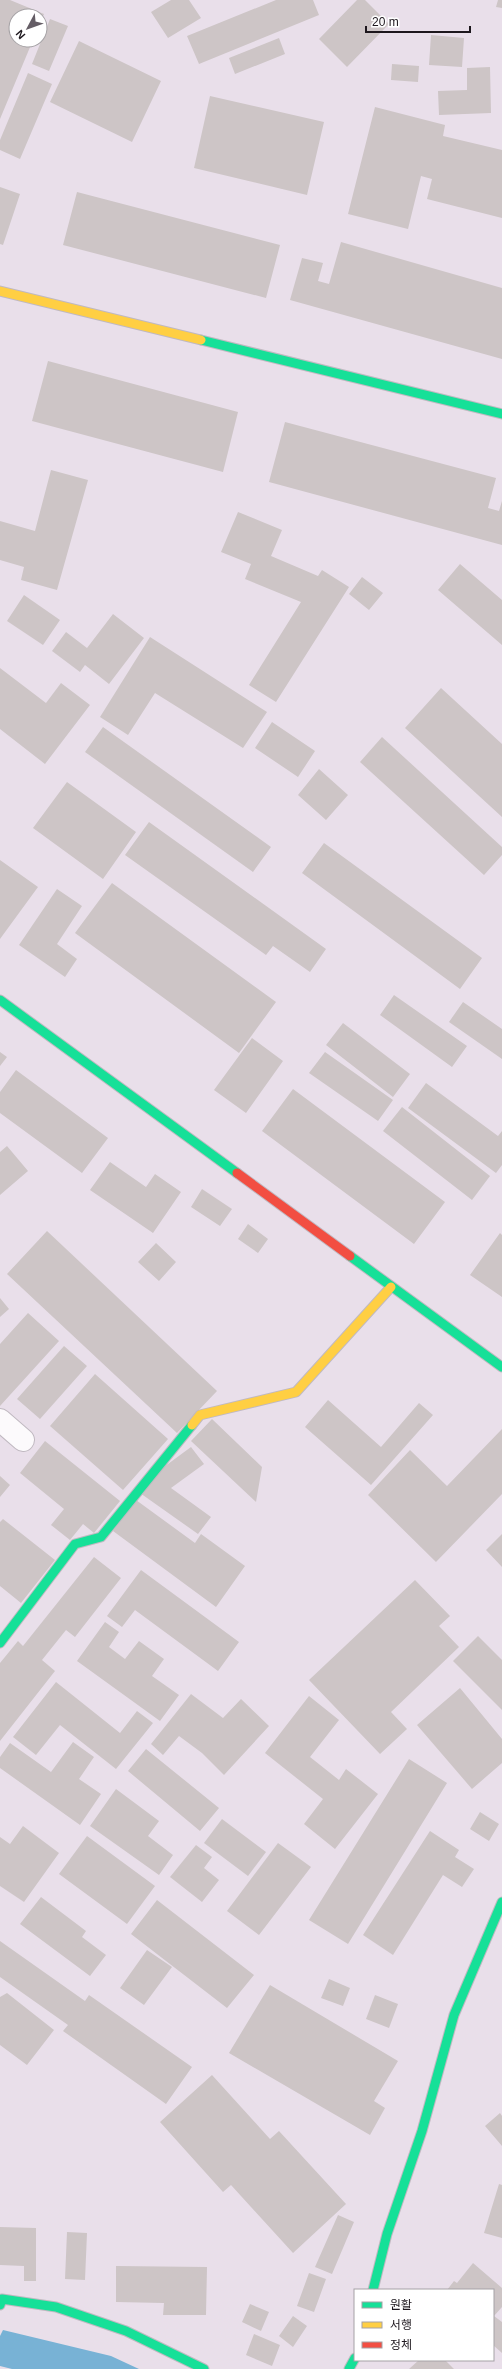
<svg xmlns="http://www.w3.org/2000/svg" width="502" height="2369" viewBox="0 0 502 2369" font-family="Arial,'Noto Sans KR',sans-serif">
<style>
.water{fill:#78b2d5}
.building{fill:#cdc5c6}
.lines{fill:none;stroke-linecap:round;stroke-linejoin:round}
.street-casing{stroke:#c0b9c1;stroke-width:24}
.fast-casing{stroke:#c0b9c1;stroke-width:11}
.slow-casing{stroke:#c0b9c1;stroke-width:11}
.jam-casing{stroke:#c0b9c1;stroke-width:11}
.street{stroke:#fcfafc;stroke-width:22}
.fast{stroke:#16e098;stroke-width:9}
.slow{stroke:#ffcf43;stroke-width:9}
.jam{stroke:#f24e42;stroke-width:9}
</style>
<rect width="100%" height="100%" fill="#e9dfea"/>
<path class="water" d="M3 2330 111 2356 139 2369H12L0 2366V2336Z"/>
<path class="building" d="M0 0H10L44 14 40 23V16H16V40H33L0 119Z
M171 0H189L201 18 168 38 151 12Z
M276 0H313L319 15 199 64 187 36Z
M357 0H365L389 24 347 67 319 39Z
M498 0H502V8L496 7Z
M50 19 68 26 49 71 32 64Z
M431 35 464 38 462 67 429 65Z
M279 38 285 54 235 74 229 58Z
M79 41 161 81 132 142 50 102Z
M392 64 419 66 418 82 391 80Z
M490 67 491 113 439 115 438 91 467 90V68Z
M28 73 52 84 20 159 0 150V140Z
M210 96 324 122 307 195 194 168Z
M375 107 445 125 443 136 502 150V218L427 199 432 179 421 176 408 229 348 214Z
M0 187 20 194 3 245 0 244Z
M77 192 280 245 266 298 63 245Z
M341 242 502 288V359L290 300 302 258 323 263 318 281 329 284Z
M48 361 238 412 223 472 32 421Z
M285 422 496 478 488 508 499 511 502 501V545L269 482Z
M51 470 88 480 57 590 21 580 24 567 0 560V521L35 531Z
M238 512 282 530 271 556 318 576 322 570 349 587 276 702 249 685 301 602 245 579 251 564 221 552Z
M460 564 502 600V645L438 590Z
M362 577 383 593 369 610 349 594Z
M24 595 60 620 43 645 7 621Z
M113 614 144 638 109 684 85 665 80 672 52 651 66 632 87 648Z
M150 637 267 712 243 748 155 693 128 735 100 717Z
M0 668 46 703 61 683 90 705 45 764 0 729Z
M441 688 502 744V817L405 728Z
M272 722 315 751 298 777 255 748Z
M103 727 271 847 253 872 85 752Z
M382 737 502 847V855L484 875 360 762Z
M319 769 348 795 326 820 298 795Z
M67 782 136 832 103 879 33 828Z
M149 822 326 949 310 972 273 946 266 955 125 855Z
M324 843 482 958 460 989 302 873Z
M0 860 38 887 0 939Z
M112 883 276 1002 239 1053 75 933Z
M57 889 82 906 57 944 77 959 65 977 19 945Z
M394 995 467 1046 452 1067 380 1015Z
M463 1002 502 1029V1059L449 1022Z
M343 1023 410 1074 393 1097 326 1045Z
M252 1038 283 1061 246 1113 214 1090Z
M0 1052 7 1057 0 1066Z
M325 1052 393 1100 378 1121 309 1073Z
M16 1070 108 1138 82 1173 0 1113V1092Z
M426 1083 498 1136 502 1131V1165L496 1173 408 1108Z
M293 1089 445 1202 414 1244 262 1131Z
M402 1107 490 1176 472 1200 383 1131Z
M7 1146 28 1171 0 1195V1152Z
M110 1162 146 1187 155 1174 181 1192 153 1233 90 1190Z
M202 1189 232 1209 220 1226 191 1207Z
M248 1224 268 1239 258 1253 238 1239Z
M47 1231 217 1391 177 1433 7 1274Z
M500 1233 502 1235V1297L470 1275Z
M156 1243 176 1262 159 1281 138 1262Z
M0 1298 9 1309 0 1317Z
M28 1313 59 1341 0 1406V1344Z
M64 1346 87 1366 40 1419 17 1399Z
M95 1374 168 1439 123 1490 50 1426Z
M328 1400 381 1447 419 1403 433 1415 371 1485 305 1427Z
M212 1419 262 1467 256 1502 191 1441Z
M502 1429V1494L436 1562 368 1495 410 1450 447 1486Z
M45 1441 120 1501 94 1533 83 1524 70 1540 51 1525 64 1509 20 1473Z
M191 1447 204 1464 171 1488 211 1517 198 1534 140 1493 153 1475Z
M0 1476 10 1485 0 1497Z
M136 1500 195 1543 201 1534 245 1566 216 1607 113 1531Z
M3 1519 55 1560 21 1603 0 1586V1522Z
M502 1534V1567L486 1550Z
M94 1557 121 1578 75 1637 66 1630 42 1660 55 1671 0 1741V1663L18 1641 23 1646Z
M141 1570 239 1642 218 1671 135 1610 122 1627 107 1616Z
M415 1580 450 1616 439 1626 459 1647 391 1712 407 1729 380 1754 309 1680Z
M105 1622 119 1632 109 1647 125 1659 139 1641 164 1659 152 1676 179 1695 160 1721 77 1661Z
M478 1636 502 1660V1710L453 1661Z
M56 1682 120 1733 137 1711 153 1723 116 1769 60 1725 36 1755 13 1737Z
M460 1688 502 1739V1763L472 1789 417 1725Z
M191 1694 223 1718 241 1699 269 1726 224 1775 202 1753 179 1736 163 1755 151 1744Z
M309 1696 339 1720 310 1757 339 1780 346 1769 378 1794 335 1849 304 1824 323 1799 265 1753Z
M73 1742 94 1757 79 1779 101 1794 80 1825 0 1768V1757L10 1743 51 1772Z
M146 1749 219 1808 200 1831 128 1771Z
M409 1759 447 1783 348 1944 309 1920Z
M116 1789 159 1821 148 1836 173 1855 159 1875 90 1826Z
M480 1812 499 1824 489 1841 470 1829Z
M222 1819 266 1852 248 1876 204 1843Z
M23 1826 59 1853 24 1902 0 1886V1837L10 1844Z
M430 1831 459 1850 455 1857 474 1869 462 1887 443 1875 393 1955 363 1935Z
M87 1836 155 1886 127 1924 59 1874Z
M278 1843 311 1867 259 1935 227 1911Z
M196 1845 212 1857 204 1868 219 1880 202 1902 170 1877Z
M41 1897 86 1931 82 1937 106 1955 90 1976 20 1924Z
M157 1900 254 1975 227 2008 131 1934Z
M0 1941 85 2001 89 1995 192 2067 166 2104 63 2031 68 2025 0 1977Z
M147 1950 172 1967 144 2005 120 1988Z
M329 1979 350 1988 343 2006 321 1998Z
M270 1985 398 2061 374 2101 385 2108 370 2135 229 2053Z
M7 1993 54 2030 27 2065 0 2045V1997Z
M375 1995 398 2004 389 2028 366 2019Z
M212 2075 270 2139 279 2131 346 2204 293 2253 231 2185 223 2192 160 2122Z
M500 2113 502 2116V2146L485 2126Z
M499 2184 502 2185V2238L484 2233Z
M338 2215 354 2222 332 2274 315 2267Z
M0 2227 36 2228V2281H24V2266L0 2265Z
M67 2232 87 2233 85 2280 65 2279Z
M473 2263 502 2288V2307L494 2316 502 2322V2353L493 2345V2290H447L454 2281 457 2283Z
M116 2266 207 2267 206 2315H163L164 2303 116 2302Z
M309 2273 326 2279 314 2312 297 2306Z
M250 2304 269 2312 261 2331 242 2322Z
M293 2316 307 2326 293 2347 279 2336Z
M254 2334 280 2345 272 2366 246 2355Z
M419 2360H445L454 2369H409Z"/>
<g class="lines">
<defs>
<path id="street" d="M0 1420 23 1440"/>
<path id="fast" d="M201 340 502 414
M0 1000 237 1173
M350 1256 502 1367
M0 1643 75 1544 101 1537 192 1425
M373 2290 387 2234 422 2131 454 2015 502 1902
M0 2305 2 2299 56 2307 126 2331 204 2369
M349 2369 355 2358"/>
<path id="slow" d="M0 291 201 340
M192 1425 200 1415 296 1392 391 1287"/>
<path id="jam" d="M237 1173 350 1256"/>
</defs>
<use href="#street" class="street-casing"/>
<use href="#fast" class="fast-casing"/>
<use href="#slow" class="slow-casing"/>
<use href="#jam" class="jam-casing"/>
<use href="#street" class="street"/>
<use href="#fast" class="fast"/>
<use href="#slow" class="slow"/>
<use href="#jam" class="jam"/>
</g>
<rect x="354" y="2289" width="140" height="72" fill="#ffffff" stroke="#a5a2a5"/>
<rect x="362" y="2302" width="20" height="6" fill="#16e098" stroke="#a5a2a5"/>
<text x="390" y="2309" font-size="12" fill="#1d171d">원활</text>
<rect x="362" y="2322" width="20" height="6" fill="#ffcf43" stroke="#a5a2a5"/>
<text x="390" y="2329" font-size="12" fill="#1d171d">서행</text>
<rect x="362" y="2342" width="20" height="6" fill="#f24e42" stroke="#a5a2a5"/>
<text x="390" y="2349" font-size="12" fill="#1d171d">정체</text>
<g transform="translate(28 28) rotate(229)"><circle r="19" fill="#ffffff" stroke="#a5a2a5"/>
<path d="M0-3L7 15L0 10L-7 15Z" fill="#645d65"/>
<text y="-6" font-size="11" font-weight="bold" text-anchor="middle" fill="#1d171d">N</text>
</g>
<path d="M366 26v6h104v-6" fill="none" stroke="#1d171d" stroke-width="2"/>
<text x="372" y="26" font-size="12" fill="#1d171d" stroke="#ffffff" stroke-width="3" paint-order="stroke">20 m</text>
</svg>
